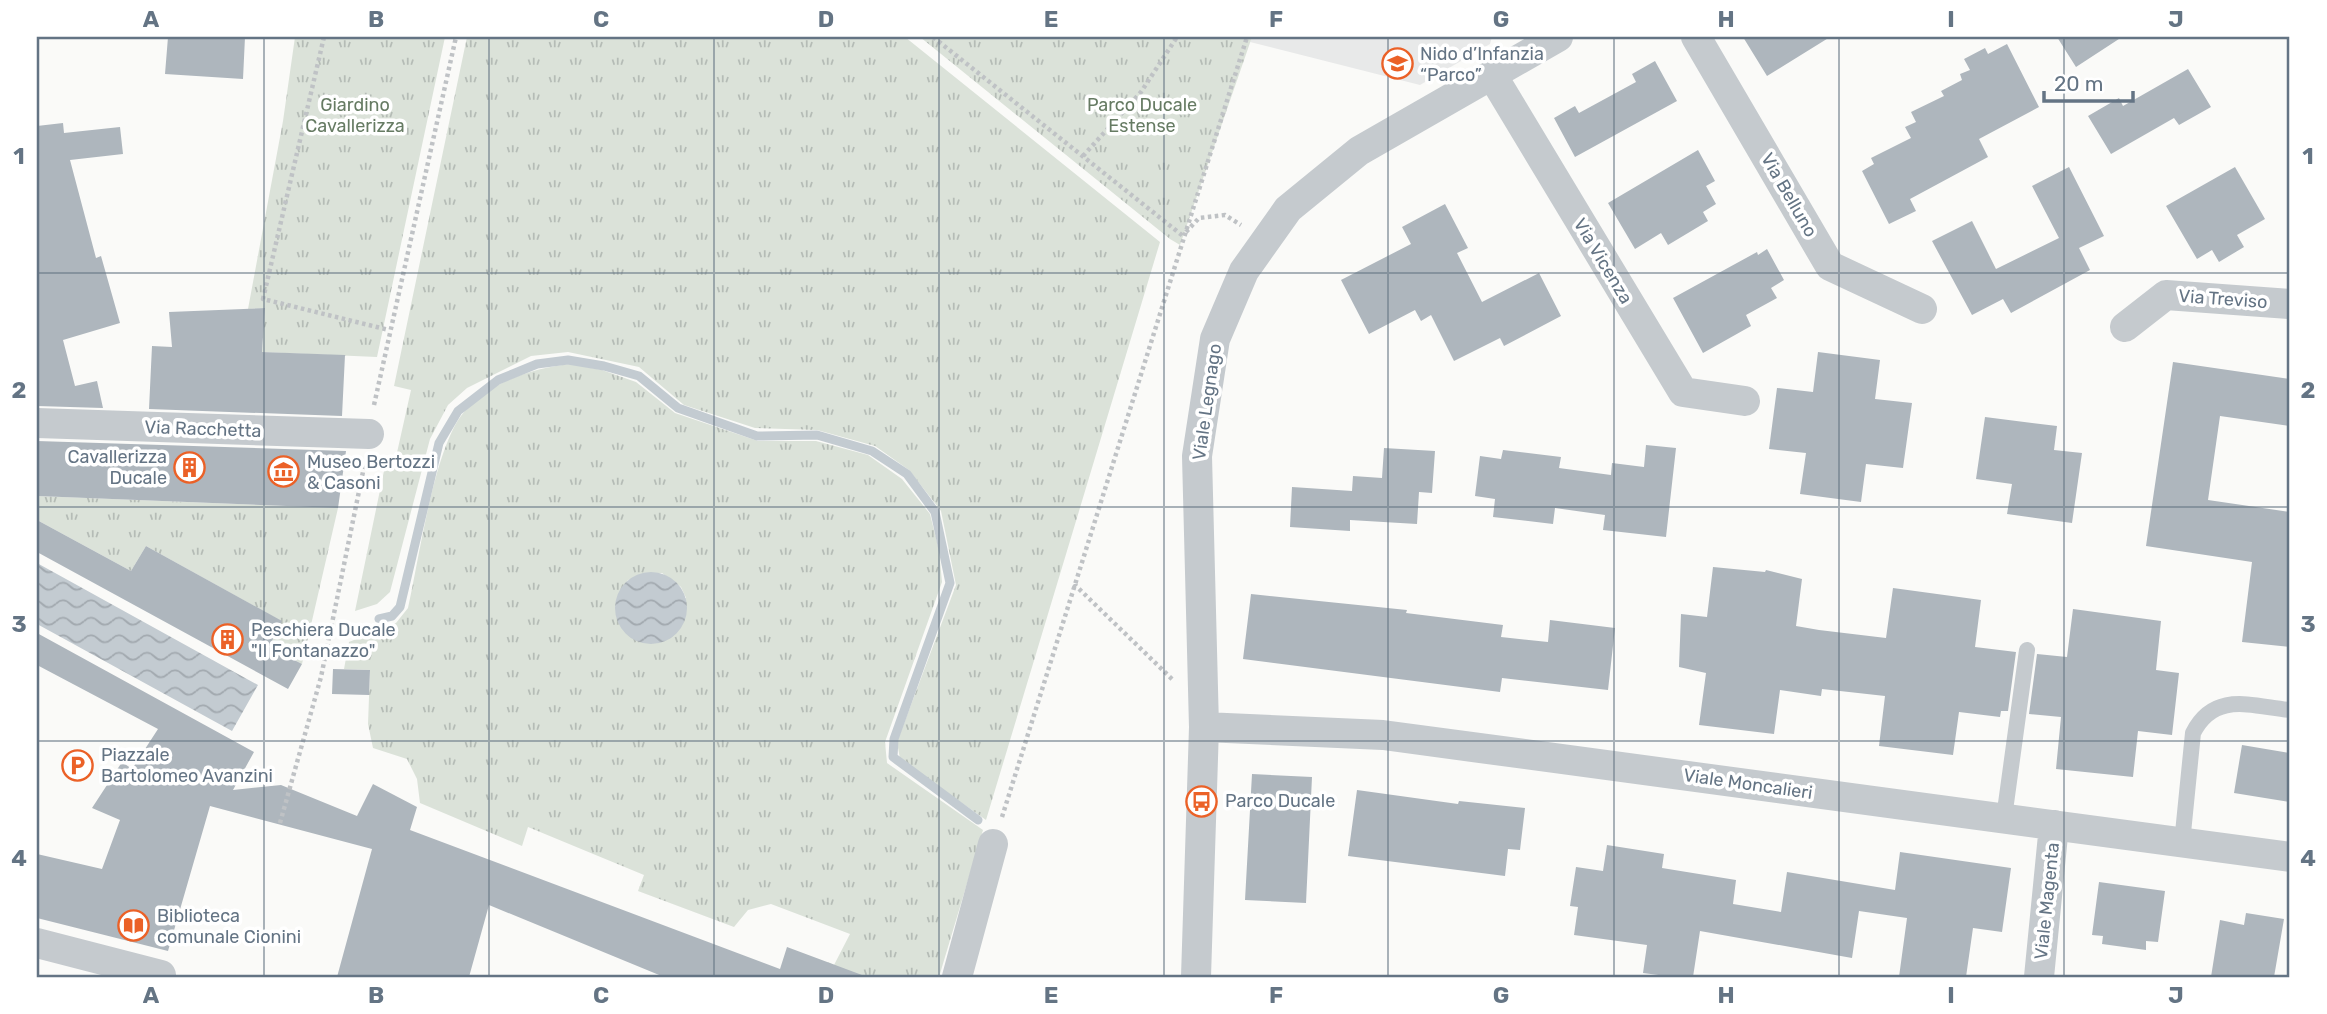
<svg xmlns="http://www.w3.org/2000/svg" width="2327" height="1014" viewBox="0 0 2327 1014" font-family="Rubik,sans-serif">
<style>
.built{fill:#e8e9e9}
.grass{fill:url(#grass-tufts);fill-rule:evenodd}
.water{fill:url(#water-waves)}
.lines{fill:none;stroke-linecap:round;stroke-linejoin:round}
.stream{stroke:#c3cbd1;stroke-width:9}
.building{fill:#aeb6bd}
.path{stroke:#bfc2c5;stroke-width:4.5;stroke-dasharray:3.5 3.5;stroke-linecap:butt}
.lane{stroke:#c5cace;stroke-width:16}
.street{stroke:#c5cace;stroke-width:30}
.grid{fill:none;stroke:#647484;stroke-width:2;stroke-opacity:0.55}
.labels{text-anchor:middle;stroke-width:7;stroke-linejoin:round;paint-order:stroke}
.poi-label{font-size:18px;fill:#647484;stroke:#fff;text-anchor:start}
.park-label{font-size:18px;fill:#667b63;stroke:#fff}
.street-label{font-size:18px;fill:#647484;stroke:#fff}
.neatline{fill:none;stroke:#647484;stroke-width:2.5}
.grid-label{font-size:23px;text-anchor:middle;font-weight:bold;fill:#647484}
</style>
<defs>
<pattern id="grass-tufts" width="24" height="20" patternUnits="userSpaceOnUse" patternTransform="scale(1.75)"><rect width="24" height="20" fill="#dbe2d9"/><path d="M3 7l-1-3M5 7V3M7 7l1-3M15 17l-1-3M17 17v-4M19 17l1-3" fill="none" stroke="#b5bcb6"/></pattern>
<pattern id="water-waves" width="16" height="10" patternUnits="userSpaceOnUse" patternTransform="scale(1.75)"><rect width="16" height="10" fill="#c3cbd1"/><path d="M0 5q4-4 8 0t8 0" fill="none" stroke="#a2a9af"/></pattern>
</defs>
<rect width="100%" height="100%" fill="#fafaf8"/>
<path class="built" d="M1252 37H1492L1490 44 1420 85 1250 42Z"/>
<path class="grass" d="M295 37H445L377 357 262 352 265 308 248 309 283 121Z
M467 37H905L1160 242 986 820 900 759 897 742 956 585 941 511 909 470 875 446 817 430 755 428 684 405 639 367 568 352 531 356 467 388 448 405 430 439 390 592 377 604 355 611 385 466H394L411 390 394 386Z
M920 37H1252L1180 245 1170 239Z
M570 364 602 370 636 382 675 413 758 441H816L868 455 902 479 930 514 939 550 942 582 885 742 887 763 983 830 939 977H818L828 962 834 965 850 934 771 904 748 910 734 927 638 891 644 875 528 827 522 846 420 803 417 779 407 759 373 748 368 724 370 670 344 669 349 642 396 623 408 608C419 560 434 447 464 412 489 382 533 368 570 364ZM662 573 681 587 686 598 616 601 628 580Z
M37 496 338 508 302 664 269 647 281 621 146 546 131 571 37 520Z"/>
<path class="water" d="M37 563 258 685 232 731 37 624Z
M615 608a36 36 0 1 1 72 0a36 36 0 1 1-72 0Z"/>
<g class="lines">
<path class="stream" d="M379 619 392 616 400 607 439 443 458 411 498 380 537 364 568 360 604 366 639 376 678 408 757 436 817 435 872 451 907 474 935 512 950 583 894 739 893 757 978 820"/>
</g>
<path class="building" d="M168 37H245L243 79 165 74Z
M1743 37H1830L1767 76Z
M2057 37H2122L2076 67Z
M2007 44 2039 107 1979 139 1988 157 1910 199 1916 211 1889 224 1862 171 1874 164 1871 158 1911 138 1905 127 1916 122 1911 112 1944 96 1941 91 1962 80 1960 74 1970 70 1964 59 1985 48 1988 54Z
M1655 61 1677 101 1575 157 1554 118 1575 106 1579 113 1636 82 1632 74Z
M2188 69 2211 107 2179 125 2174 118 2111 154 2088 116 2119 98 2123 106Z
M63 123 64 133 120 127 123 154 70 160 96 258 101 256 120 323 63 340 75 386 97 381 103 408 37 406V126Z
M1698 150 1715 181 1706 186 1716 204 1703 212 1708 221 1668 245 1661 233 1635 249 1608 203Z
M2069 167 2104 236 2079 248 2090 270 2011 313 2003 299 1972 315 1932 241 1972 221 1996 269 2059 238 2032 186Z
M2235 167 2265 219 2237 235 2244 247 2219 262 2212 250 2197 259 2166 206Z
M1445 204 1468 248 1457 253 1482 302 1539 273 1561 316 1504 346 1500 338 1454 361 1431 315 1421 321 1415 310 1369 334 1341 280 1411 244 1402 227Z
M1767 249 1784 280 1771 288 1777 298 1746 315 1751 326 1703 353 1673 298 1757 252 1758 255Z
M265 308 262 352 345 355 342 416 149 409 152 346 172 347 169 312Z
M1818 352 1880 360 1875 399 1912 403 1903 468 1866 464 1861 502 1800 494 1806 453 1769 449 1777 388 1813 392Z
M2173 362 2290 379V426L2220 416 2208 500 2290 512V647L2242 642 2252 562 2146 546Z
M1985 417 2057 426 2054 450 2082 453 2072 523 2007 514 2012 484 1976 479Z
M37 441 346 451 338 508 37 496Z
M1646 445 1676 448 1666 537 1603 530 1605 515 1555 508 1553 524 1493 517 1495 499 1475 496 1480 456 1501 459 1503 450 1561 457 1559 468 1611 475 1612 463 1644 467Z
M1384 448 1435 451 1432 493 1419 492 1417 524 1350 520V531L1290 527 1292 487 1352 491 1353 476 1382 478Z
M37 520 131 571 146 546 282 621 269 647 302 664 288 689 37 552Z
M1713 567 1765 572 1766 570 1802 579 1796 626 1819 630 1886 638 1893 588 1981 600 1975 647 2016 652 2008 711H2001L2000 717 1959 712 1953 755 1879 746 1885 696 1822 689 1821 696 1780 690 1774 734 1699 725 1706 673 1679 667 1681 614 1707 617Z
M1251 594 1407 610 1406 613 1503 625 1501 637 1548 642 1550 620 1615 628 1608 690 1502 678 1500 692 1243 659Z
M2073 609 2161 621 2156 670 2179 673 2172 735 2138 731 2133 777 2056 769 2061 717 2029 714 2037 654 2067 657Z
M37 633 254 752 233 790 281 785 357 816 373 784 417 807 410 830 780 969 787 947 862 975V977H664L489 905 469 977H337L372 849 210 806 168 951 37 918V854L102 869 120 820 92 808 122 762 132 769 158 729 37 665Z
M333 669 370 670 369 695 332 694Z
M2242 745 2290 753V802L2234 793Z
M1252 774 1312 777 1306 903 1245 900Z
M1357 790 1458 804 1459 801 1525 808 1520 850 1508 849 1505 876 1348 856Z
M1607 845 1664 854 1662 868 1736 880 1733 904 1781 912 1787 872 1895 890 1900 852 2011 868 2002 932 1973 928 1966 977H1899L1907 918 1859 911 1852 958 1700 931 1693 977H1674L1643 973 1647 945 1574 935 1578 907 1570 906 1576 867 1603 871Z
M2099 882 2165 891 2158 942 2146 941V950L2102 944 2103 936 2092 935Z
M2246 913 2284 919 2274 977H2211L2220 920 2244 925Z"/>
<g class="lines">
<path class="path" d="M324 37 263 299 389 330
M933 37 1183 236
M1083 156 1141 92 1177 37
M1186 232 1199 218 1225 215 1241 225
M374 405 456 37
M1074 584 1174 681
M1002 817 1247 37
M280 823 321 677 365 462"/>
<path class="lane" d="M2004 818 2027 650
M2182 843 2193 733C2214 691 2251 706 2290 710"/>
<path class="street" d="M1696 37 1830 266 1922 309
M1492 75 1683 392 1745 401
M2125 327 2166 295 2290 304
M37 423 369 434
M1204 727 1383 735 2290 857
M37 943 161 975
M957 977 993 844
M1196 977 1204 727 1197 456 1215 339 1244 271 1288 209 1359 151 1558 37
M2039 977 2054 825"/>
</g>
<path class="grid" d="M264 37V977M489 37V977M714 37V977M939 37V977M1164 37V977M1388 37V977M1614 37V977M1839 37V977M2064 37V977M37 273H2290M37 507H2290M37 741H2290"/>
<defs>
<symbol id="school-ring" viewBox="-11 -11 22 22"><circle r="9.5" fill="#fff" stroke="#eb6127" stroke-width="1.5"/><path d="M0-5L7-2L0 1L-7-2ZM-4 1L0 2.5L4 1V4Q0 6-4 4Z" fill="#eb6127"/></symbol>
<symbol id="building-ring" viewBox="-11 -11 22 22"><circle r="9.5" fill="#fff" stroke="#eb6127" stroke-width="1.5"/><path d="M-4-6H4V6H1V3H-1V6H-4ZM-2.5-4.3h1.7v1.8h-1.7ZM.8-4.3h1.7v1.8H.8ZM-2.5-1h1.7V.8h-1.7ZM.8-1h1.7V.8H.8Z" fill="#eb6127"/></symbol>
<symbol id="museum-ring" viewBox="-11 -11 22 22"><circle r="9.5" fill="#fff" stroke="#eb6127" stroke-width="1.5"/><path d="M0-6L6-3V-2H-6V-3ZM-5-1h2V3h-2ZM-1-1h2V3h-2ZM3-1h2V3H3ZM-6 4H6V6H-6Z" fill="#eb6127"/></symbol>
<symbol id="parking-ring" viewBox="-11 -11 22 22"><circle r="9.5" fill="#fff" stroke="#eb6127" stroke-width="1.5"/><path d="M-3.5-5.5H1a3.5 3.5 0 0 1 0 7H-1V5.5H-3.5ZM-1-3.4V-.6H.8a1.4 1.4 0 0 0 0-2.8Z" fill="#eb6127"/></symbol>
<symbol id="bus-ring" viewBox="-11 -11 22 22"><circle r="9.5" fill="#fff" stroke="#eb6127" stroke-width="1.5"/><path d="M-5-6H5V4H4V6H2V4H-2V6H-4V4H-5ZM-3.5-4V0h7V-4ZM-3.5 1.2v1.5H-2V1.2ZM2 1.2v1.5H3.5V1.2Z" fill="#eb6127"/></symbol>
<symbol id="library-ring" viewBox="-11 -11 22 22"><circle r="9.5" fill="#fff" stroke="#eb6127" stroke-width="1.5"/><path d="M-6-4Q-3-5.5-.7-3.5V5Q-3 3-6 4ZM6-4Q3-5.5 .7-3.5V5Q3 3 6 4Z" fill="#eb6127"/></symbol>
</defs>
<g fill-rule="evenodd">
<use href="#school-ring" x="1380" y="46" width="35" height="35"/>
<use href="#building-ring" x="172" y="450" width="35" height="35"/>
<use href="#museum-ring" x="266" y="454" width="35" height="35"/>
<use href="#building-ring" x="210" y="622" width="35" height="35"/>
<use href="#parking-ring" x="60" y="748" width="35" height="35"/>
<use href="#bus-ring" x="1184" y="784" width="35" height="35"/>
<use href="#library-ring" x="116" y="908" width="35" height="35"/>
</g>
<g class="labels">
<g class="poi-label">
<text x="1420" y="60">Nido d’Infanzia<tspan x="1420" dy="21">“Parco”</tspan></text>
<text x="167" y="463" text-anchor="end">Cavallerizza<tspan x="167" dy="21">Ducale</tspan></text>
<text x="307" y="468">Museo Bertozzi<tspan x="307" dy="21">&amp; Casoni</tspan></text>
<text x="251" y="636">Peschiera Ducale<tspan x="251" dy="21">"Il Fontanazzo"</tspan></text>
<text x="101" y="761">Piazzale<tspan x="101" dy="21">Bartolomeo Avanzini</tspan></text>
<text x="1225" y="807">Parco Ducale</text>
<text x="157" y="922">Biblioteca<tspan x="157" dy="21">comunale Cionini</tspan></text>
</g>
<g class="park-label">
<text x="355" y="111">Giardino<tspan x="355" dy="21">Cavallerizza</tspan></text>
<text x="1142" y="111">Parco Ducale<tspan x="1142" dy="21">Estense</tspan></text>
</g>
<g class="street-label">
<text transform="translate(1789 195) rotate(60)" y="6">Via Belluno</text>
<text transform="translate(1603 261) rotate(59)" y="6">Via Vicenza</text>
<text transform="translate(2223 299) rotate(4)" y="6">Via Treviso</text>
<text transform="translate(1207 402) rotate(-82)" y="6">Viale Legnago</text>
<text transform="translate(203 429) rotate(2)" y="6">Via Racchetta</text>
<text transform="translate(1748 784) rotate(8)" y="6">Viale Moncalieri</text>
<text transform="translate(2047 901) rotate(-84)" y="6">Viale Magenta</text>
</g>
</g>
<rect width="2327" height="1014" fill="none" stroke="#ffffff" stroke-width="77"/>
<path d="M2044 91v10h89v-10" fill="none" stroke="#647484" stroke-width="3.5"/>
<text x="2054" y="91" font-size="21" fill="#647484" stroke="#ffffff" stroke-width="5" paint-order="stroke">20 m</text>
<rect x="38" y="38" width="2250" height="938" class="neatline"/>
<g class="grid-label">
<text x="151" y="27">A</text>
<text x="376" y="27">B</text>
<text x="601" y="27">C</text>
<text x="826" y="27">D</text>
<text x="1051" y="27">E</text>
<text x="1276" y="27">F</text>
<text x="1501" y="27">G</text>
<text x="1726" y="27">H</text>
<text x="1951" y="27">I</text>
<text x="2176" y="27">J</text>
<text x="19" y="164">1</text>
<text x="2308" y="164">1</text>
<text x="19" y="398">2</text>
<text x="2308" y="398">2</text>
<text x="19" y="632">3</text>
<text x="2308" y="632">3</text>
<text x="19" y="866">4</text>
<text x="2308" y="866">4</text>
<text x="151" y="1003">A</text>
<text x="376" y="1003">B</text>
<text x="601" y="1003">C</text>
<text x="826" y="1003">D</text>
<text x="1051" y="1003">E</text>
<text x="1276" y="1003">F</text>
<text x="1501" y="1003">G</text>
<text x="1726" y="1003">H</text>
<text x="1951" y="1003">I</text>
<text x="2176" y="1003">J</text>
</g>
</svg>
